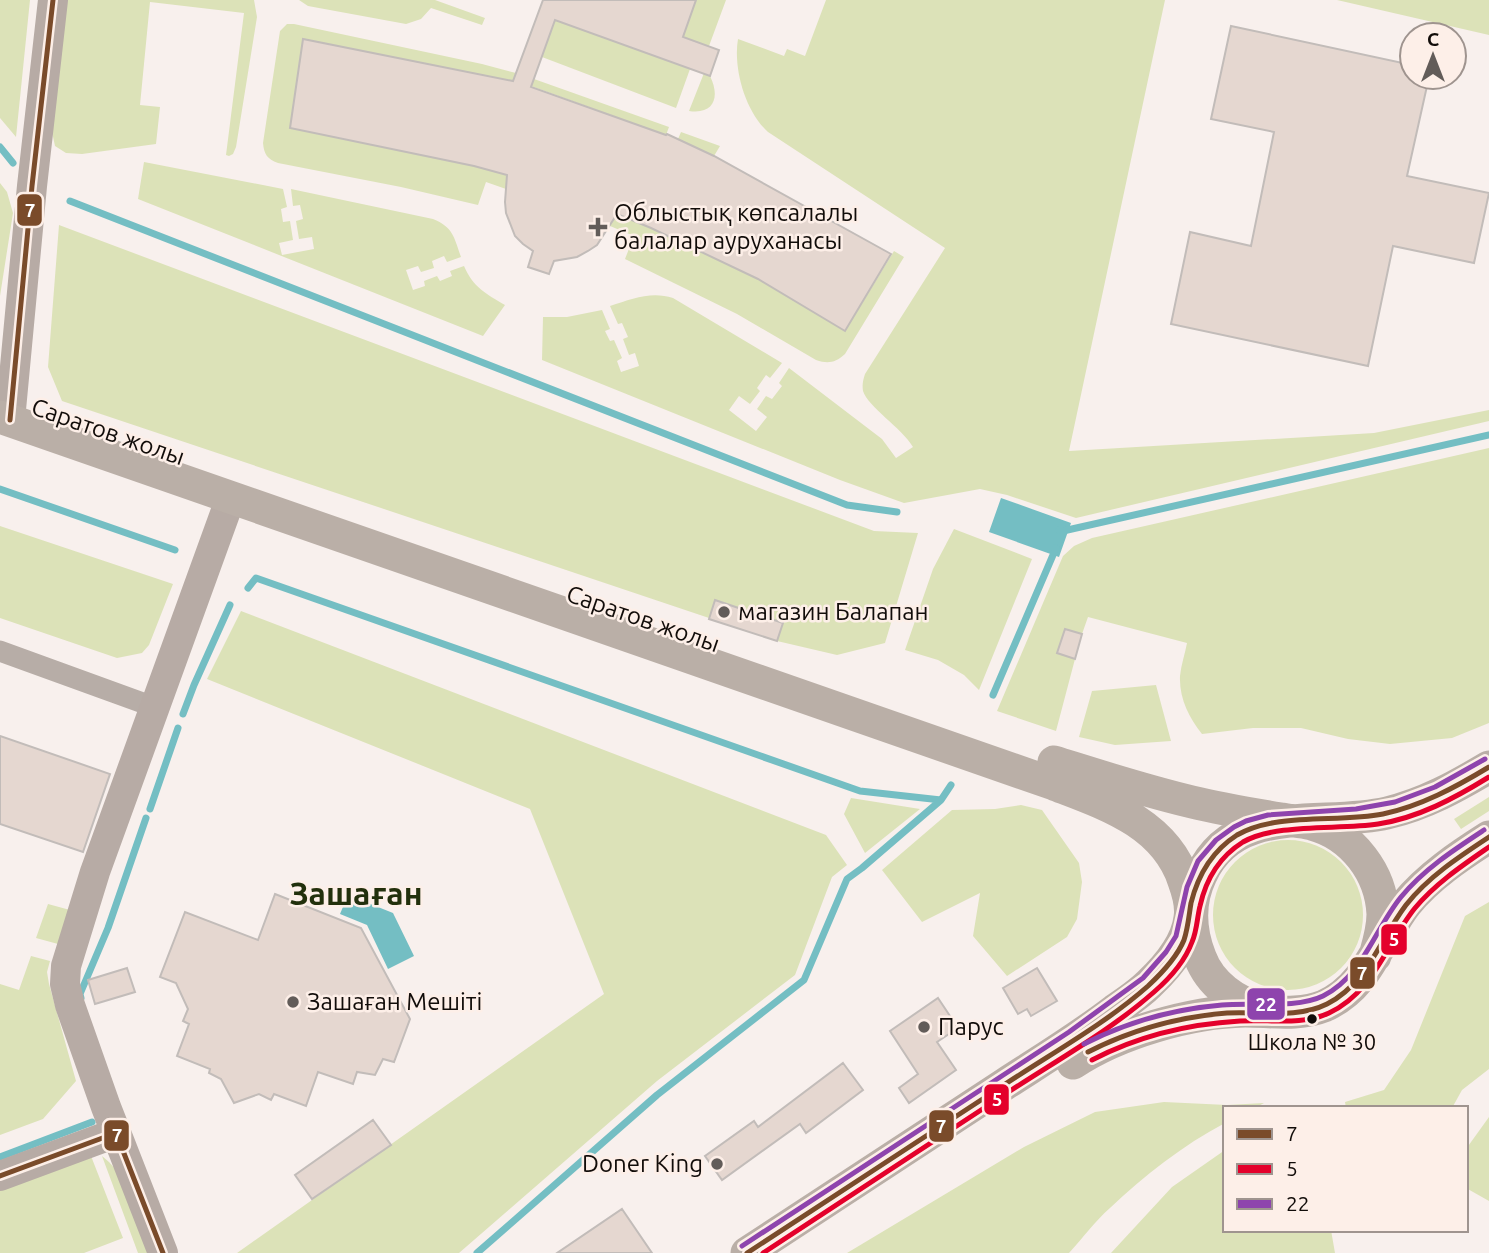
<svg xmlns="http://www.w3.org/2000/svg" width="1489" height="1253" viewBox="0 0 1489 1253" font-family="Ubuntu,sans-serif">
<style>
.green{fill:#dce2b8}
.water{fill:#74bec3}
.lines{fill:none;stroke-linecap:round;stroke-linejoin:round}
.stream{stroke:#74bec3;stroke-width:7}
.building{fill:#e5d7d0;stroke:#c2bcb9;stroke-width:2}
.minor{stroke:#b7ada7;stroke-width:21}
.secondary{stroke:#b7aba5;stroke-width:30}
.primary{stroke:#baafa7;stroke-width:33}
.bus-1-casing{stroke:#fdefe8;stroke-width:10}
.bus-2-casing{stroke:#fdefe8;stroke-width:10}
.bus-3-casing{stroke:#fdefe8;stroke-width:10}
.bus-1{stroke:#7a4b2a;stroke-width:5}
.bus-2{stroke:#e4002b;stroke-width:5}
.bus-3{stroke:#8e44ad;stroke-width:5}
.poi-dot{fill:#625c59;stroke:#fdefe8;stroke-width:2.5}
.bus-dot{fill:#110c09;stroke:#fdefe8;stroke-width:2.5}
.labels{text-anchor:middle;stroke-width:5;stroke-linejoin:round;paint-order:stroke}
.bus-label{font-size:22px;fill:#110c09;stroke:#fdefe8}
.poi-label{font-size:24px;fill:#110c09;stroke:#fdefe8;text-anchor:start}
.street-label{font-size:24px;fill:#110c09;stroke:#fdefe8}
.district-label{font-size:32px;font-weight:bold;fill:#22300c;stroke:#fdefe8}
.line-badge{stroke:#fdefe8;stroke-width:2.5}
.badge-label{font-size:19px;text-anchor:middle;font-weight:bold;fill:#fff}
</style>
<rect width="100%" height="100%" fill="#f8f0ed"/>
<path class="green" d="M0 0H30L16 137 0 118Z
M67 0H254L257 17 236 147 233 154 229 156 226 155 244 13 150 2 140 105 160 107 156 144 82 154 66 153 55 146 52 132Z
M299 0H435L485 18 482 25 431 8 421 19 406 24 308 6Z
M696 0H726L709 46 694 41 681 42Z
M826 0H1165L1069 451 1374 433 1489 410V421L1076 518 1007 495 980 489 904 503 840 480 542 360 543 317H567L602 310 610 329 605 331 610 341 614 340 622 358 617 361 621 372 639 366 635 353 629 355 623 339 628 337 622 323 618 324 610 306C632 299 651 291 673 298L782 363 770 378 766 375 757 388 760 391 750 404 739 396 729 410 756 431 767 417 757 409 766 396 772 399 782 386 779 383 789 368 882 439 896 458 913 447C902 428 868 407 863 391 862 385 863 380 865 374L945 248 768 132C745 111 733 68 738 39L784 56 787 49 805 56Z
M1337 0H1489V35Z
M555 20 690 69 676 108 542 57Z
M287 24H294L482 64 516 73 513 81 304 40 291 128 474 166 510 176 506 189 486 182 478 205 401 187 278 163C267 159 264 154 263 143L280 31Z
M704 73 710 76C720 96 715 115 689 111Z
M534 79 669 127 666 135 531 86Z
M681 132 720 146 714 156 678 139Z
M144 162 283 189 287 207 281 209 283 222 290 221 293 240 279 243 282 255 314 249 312 237 299 239 296 221 303 219 300 205 293 206 291 189 433 219C453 227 454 237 461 257L447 262 444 256 432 261 434 268 421 272 418 266 406 270 413 290 425 286 424 281 437 276 440 281 452 276 450 271 464 266C473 287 486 294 505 305L483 336 138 199Z
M0 183 7 192 13 213 0 296Z
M615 213 651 228 758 279 845 331 894 251 904 257 845 354C835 363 828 364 816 360L737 314 625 259 634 236 610 226Z
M59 225 874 531 918 533 885 643 837 655 777 641 783 623 716 600 709 618 62 401 48 367Z
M1489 448V723L1452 738 1390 744 1348 739 1301 728H1253L1202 734C1189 718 1179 698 1180 676 1181 665 1185 654 1187 643L1088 617 1082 634 1065 629 1057 653 1075 659 1056 731 997 711 1063 556 1074 546 1092 538Z
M0 526 173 584 149 645 142 653 117 658 0 618Z
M954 529 1032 559 979 690 964 675 938 660 905 650 933 569Z
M241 611 826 835 847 865 832 877 795 975 657 1081 459 1253H237L604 994 530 809 207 679Z
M1156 685 1171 741 1115 745 1079 737 1092 691Z
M1489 797V811L1461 829 1454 819Z
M851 798 920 809 865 853 844 814Z
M1021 805 1042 810 1079 863 1082 882 1077 919 1067 937 1007 976 973 936 980 893 922 922 882 870 952 810 995 809Z
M1213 915a75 75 0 1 1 150 0a75 75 0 1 1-150 0Z
M1489 902V1069L1462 1090 1452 1108H1346L1345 1102 1384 1090 1411 1050 1465 916Z
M48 904 70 910 58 944 36 938Z
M31 956 50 961 47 972 49 984 76 1081 43 1119 0 1135V984L19 990Z
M1164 1102 1227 1105 1264 1103 1255 1108H1225V1123C1183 1145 1144 1176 1110 1208 1095 1221 1083 1238 1069 1253H847L1024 1147 1095 1112Z
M1489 1117V1201L1466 1188V1149Z
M1225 1150V1230H1331L1335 1253H1111L1172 1187Z
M91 1156 123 1238 84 1253H0V1188Z
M102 1156 109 1162 117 1171 148 1253H138Z"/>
<path class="water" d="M1001 498 1071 523 1059 557 989 532Z
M348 895 393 913 414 956 388 969 367 925 340 914Z"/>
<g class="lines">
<path class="stream" d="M0 147 13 163
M70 201 847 505 897 512
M0 489 175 550
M1059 530 1063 531 1489 435
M248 588 256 578 860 791 941 800 951 785
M993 695 1056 548
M183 714 194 685 230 605
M150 809 178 728
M81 998 80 994 108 928 146 818
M0 1157 92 1122
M477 1253 657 1095 804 980 847 879 862 868 941 800"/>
</g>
<path class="building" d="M543 0H696L683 37 719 50 710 76 555 20 531 87 666 135 667 134 714 156 891 254 845 331 758 279 651 228 617 214 597 245 588 251 577 257 554 261 549 274 528 267 533 251 523 244 515 236 506 213 505 202 507 175 474 166 290 128 303 39 513 81Z
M1231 26 1412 65V77H1429L1407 176 1489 193 1474 263 1393 246 1368 366 1171 324 1190 232 1251 246 1274 132 1211 119Z
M715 600 783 623 777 641 709 619Z
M1065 629 1082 634 1075 659 1057 653Z
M0 736 110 774 83 852 0 824Z
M275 894 361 928 410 1019 394 1062 383 1059 375 1075 357 1072 353 1084 318 1072 306 1106 274 1094 271 1100 259 1094 234 1103 221 1079 209 1073 210 1069 177 1056 189 1024 183 1021 188 1009 176 983 160 977 185 912 258 940Z
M127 968 135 992 95 1004 88 980Z
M1037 968 1057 1001 1031 1016 1027 1009 1018 1014 1003 988Z
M938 998 958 1028 937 1042 956 1070 909 1103 899 1088 918 1074 890 1031Z
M843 1063 863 1090 806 1133 800 1124 722 1180 705 1156 754 1121 758 1127Z
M373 1120 391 1145 312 1199 295 1175Z
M622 1209 652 1253H557Z"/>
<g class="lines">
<path class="minor" d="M0 651 154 707"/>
<path class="secondary" d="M10 420 32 186 53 0
M0 1176 116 1133
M163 1253 106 1107 70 1005 65 984 66 966 95 872 231 497"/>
<path class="primary" d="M0 417 1054 784C1106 804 1165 823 1184 881 1188 892 1192 906 1190 918 1187 943 1167 967 1149 984 1139 994 1127 1002 1115 1010 1080 1037 1042 1060 1005 1084 919 1141 833 1197 747 1253
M1054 762C1099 776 1145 791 1192 802 1221 809 1251 814 1281 819 1291 821 1302 821 1312 824 1353 835 1381 873 1383 914 1383 929 1379 942 1375 956
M1263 1009C1236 1003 1210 984 1200 957 1189 929 1188 902 1201 875 1235 801 1323 828 1387 813 1425 804 1457 786 1489 767
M1073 1063C1118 1033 1190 1012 1245 1011 1271 1011 1299 1016 1324 1006 1369 986 1378 940 1406 904 1428 877 1459 856 1489 837"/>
<defs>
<path id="bus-1" d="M10 420 32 186 53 0
M1088 1052C1131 1030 1178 1017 1227 1013 1259 1011 1297 1019 1327 1004 1368 983 1380 939 1406 905 1428 877 1460 856 1489 837
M0 1176 116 1133 163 1253
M747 1253C833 1197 918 1141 1004 1085 1052 1053 1105 1024 1148 986 1162 973 1177 957 1184 940 1188 928 1189 915 1191 903 1198 875 1212 851 1237 835 1277 812 1338 823 1383 814 1421 806 1456 787 1489 767"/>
<path id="bus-2" d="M1092 1060C1138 1036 1188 1024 1240 1021 1269 1019 1301 1026 1329 1013 1374 992 1386 944 1415 908 1436 883 1463 865 1489 847
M763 1253C846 1199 928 1145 1010 1091 1059 1059 1111 1030 1154 992 1169 979 1185 961 1192 942 1197 931 1197 918 1200 906 1206 879 1219 857 1243 842 1276 823 1338 830 1378 824 1418 818 1455 798 1489 777"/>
<path id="bus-3" d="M1084 1044C1127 1022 1174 1009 1222 1005 1252 1002 1296 1009 1323 996 1363 976 1374 930 1401 897 1424 869 1455 849 1484 830
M742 1246 1069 1032 1143 978 1166 952 1176 936 1187 887 1198 861 1216 840 1234 827 1246 821 1268 815 1356 809 1395 802 1435 787 1485 759"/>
</defs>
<use href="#bus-1" class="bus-1-casing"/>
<use href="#bus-2" class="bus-2-casing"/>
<use href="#bus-3" class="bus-3-casing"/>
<use href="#bus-1" class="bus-1"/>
<use href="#bus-2" class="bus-2"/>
<use href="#bus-3" class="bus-3"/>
</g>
<g class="poi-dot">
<path d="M594.5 216.5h7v7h7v7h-7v7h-7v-7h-7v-7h7z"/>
<circle cx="724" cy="612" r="7"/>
<circle cx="293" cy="1002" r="7"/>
<circle cx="924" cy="1027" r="7"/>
<circle cx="717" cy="1164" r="7"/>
</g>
<circle class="bus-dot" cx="1312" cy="1019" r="6"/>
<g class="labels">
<g class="bus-label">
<text x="1312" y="1050">Школа № 30</text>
</g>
<g class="poi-label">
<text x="614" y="221">Облыстық көпсалалы<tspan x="614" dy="28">балалар ауруханасы</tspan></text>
<text x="738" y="620">магазин Балапан</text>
<text x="307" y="1010">Зашаған Мешіті</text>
<text x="938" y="1035">Парус</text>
<text x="703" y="1172" text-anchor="end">Doner King</text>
</g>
<g class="street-label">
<text transform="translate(108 432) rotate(19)" y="8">Саратов жолы</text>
<text transform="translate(643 619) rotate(19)" y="8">Саратов жолы</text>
</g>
<g class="district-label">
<text x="356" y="905">Зашаған</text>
</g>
</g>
<g class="line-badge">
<rect x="16" y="193" width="27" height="34" rx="7" fill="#7a4b2a"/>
<rect x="1380" y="923" width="28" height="33" rx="7" fill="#e4002b"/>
<rect x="1349" y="956" width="27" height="34" rx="7" fill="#7a4b2a"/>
<rect x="1246" y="987" width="40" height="34" rx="7" fill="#8e44ad"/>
<rect x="983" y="1083" width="27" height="33" rx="7" fill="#e4002b"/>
<rect x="928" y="1109" width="27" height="34" rx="7" fill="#7a4b2a"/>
<rect x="103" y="1119" width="27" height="33" rx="7" fill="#7a4b2a"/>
</g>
<g class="badge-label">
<text x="30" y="217">7</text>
<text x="1394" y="946">5</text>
<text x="1362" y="980">7</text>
<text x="1266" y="1011">22</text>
<text x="997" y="1106">5</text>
<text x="941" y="1133">7</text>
<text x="117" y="1142">7</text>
</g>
<rect x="1223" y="1106" width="245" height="126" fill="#fdefe8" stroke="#9f948f" stroke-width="2"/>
<rect x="1237" y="1129" width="35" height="10" fill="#7a4b2a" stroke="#9f948f" stroke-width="2"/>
<text x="1286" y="1141" font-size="21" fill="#110c09">7</text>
<rect x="1237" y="1164" width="35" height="10" fill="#e4002b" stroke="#9f948f" stroke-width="2"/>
<text x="1286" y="1176" font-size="21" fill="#110c09">5</text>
<rect x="1237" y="1199" width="35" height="10" fill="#8e44ad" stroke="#9f948f" stroke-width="2"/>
<text x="1286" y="1211" font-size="21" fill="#110c09">22</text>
<g transform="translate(1433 56)"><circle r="33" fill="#fdefe8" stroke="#9f948f" stroke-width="2"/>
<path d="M0-5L12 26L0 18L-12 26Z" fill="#625c59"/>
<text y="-10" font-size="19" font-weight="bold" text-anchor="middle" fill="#110c09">С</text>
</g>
</svg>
